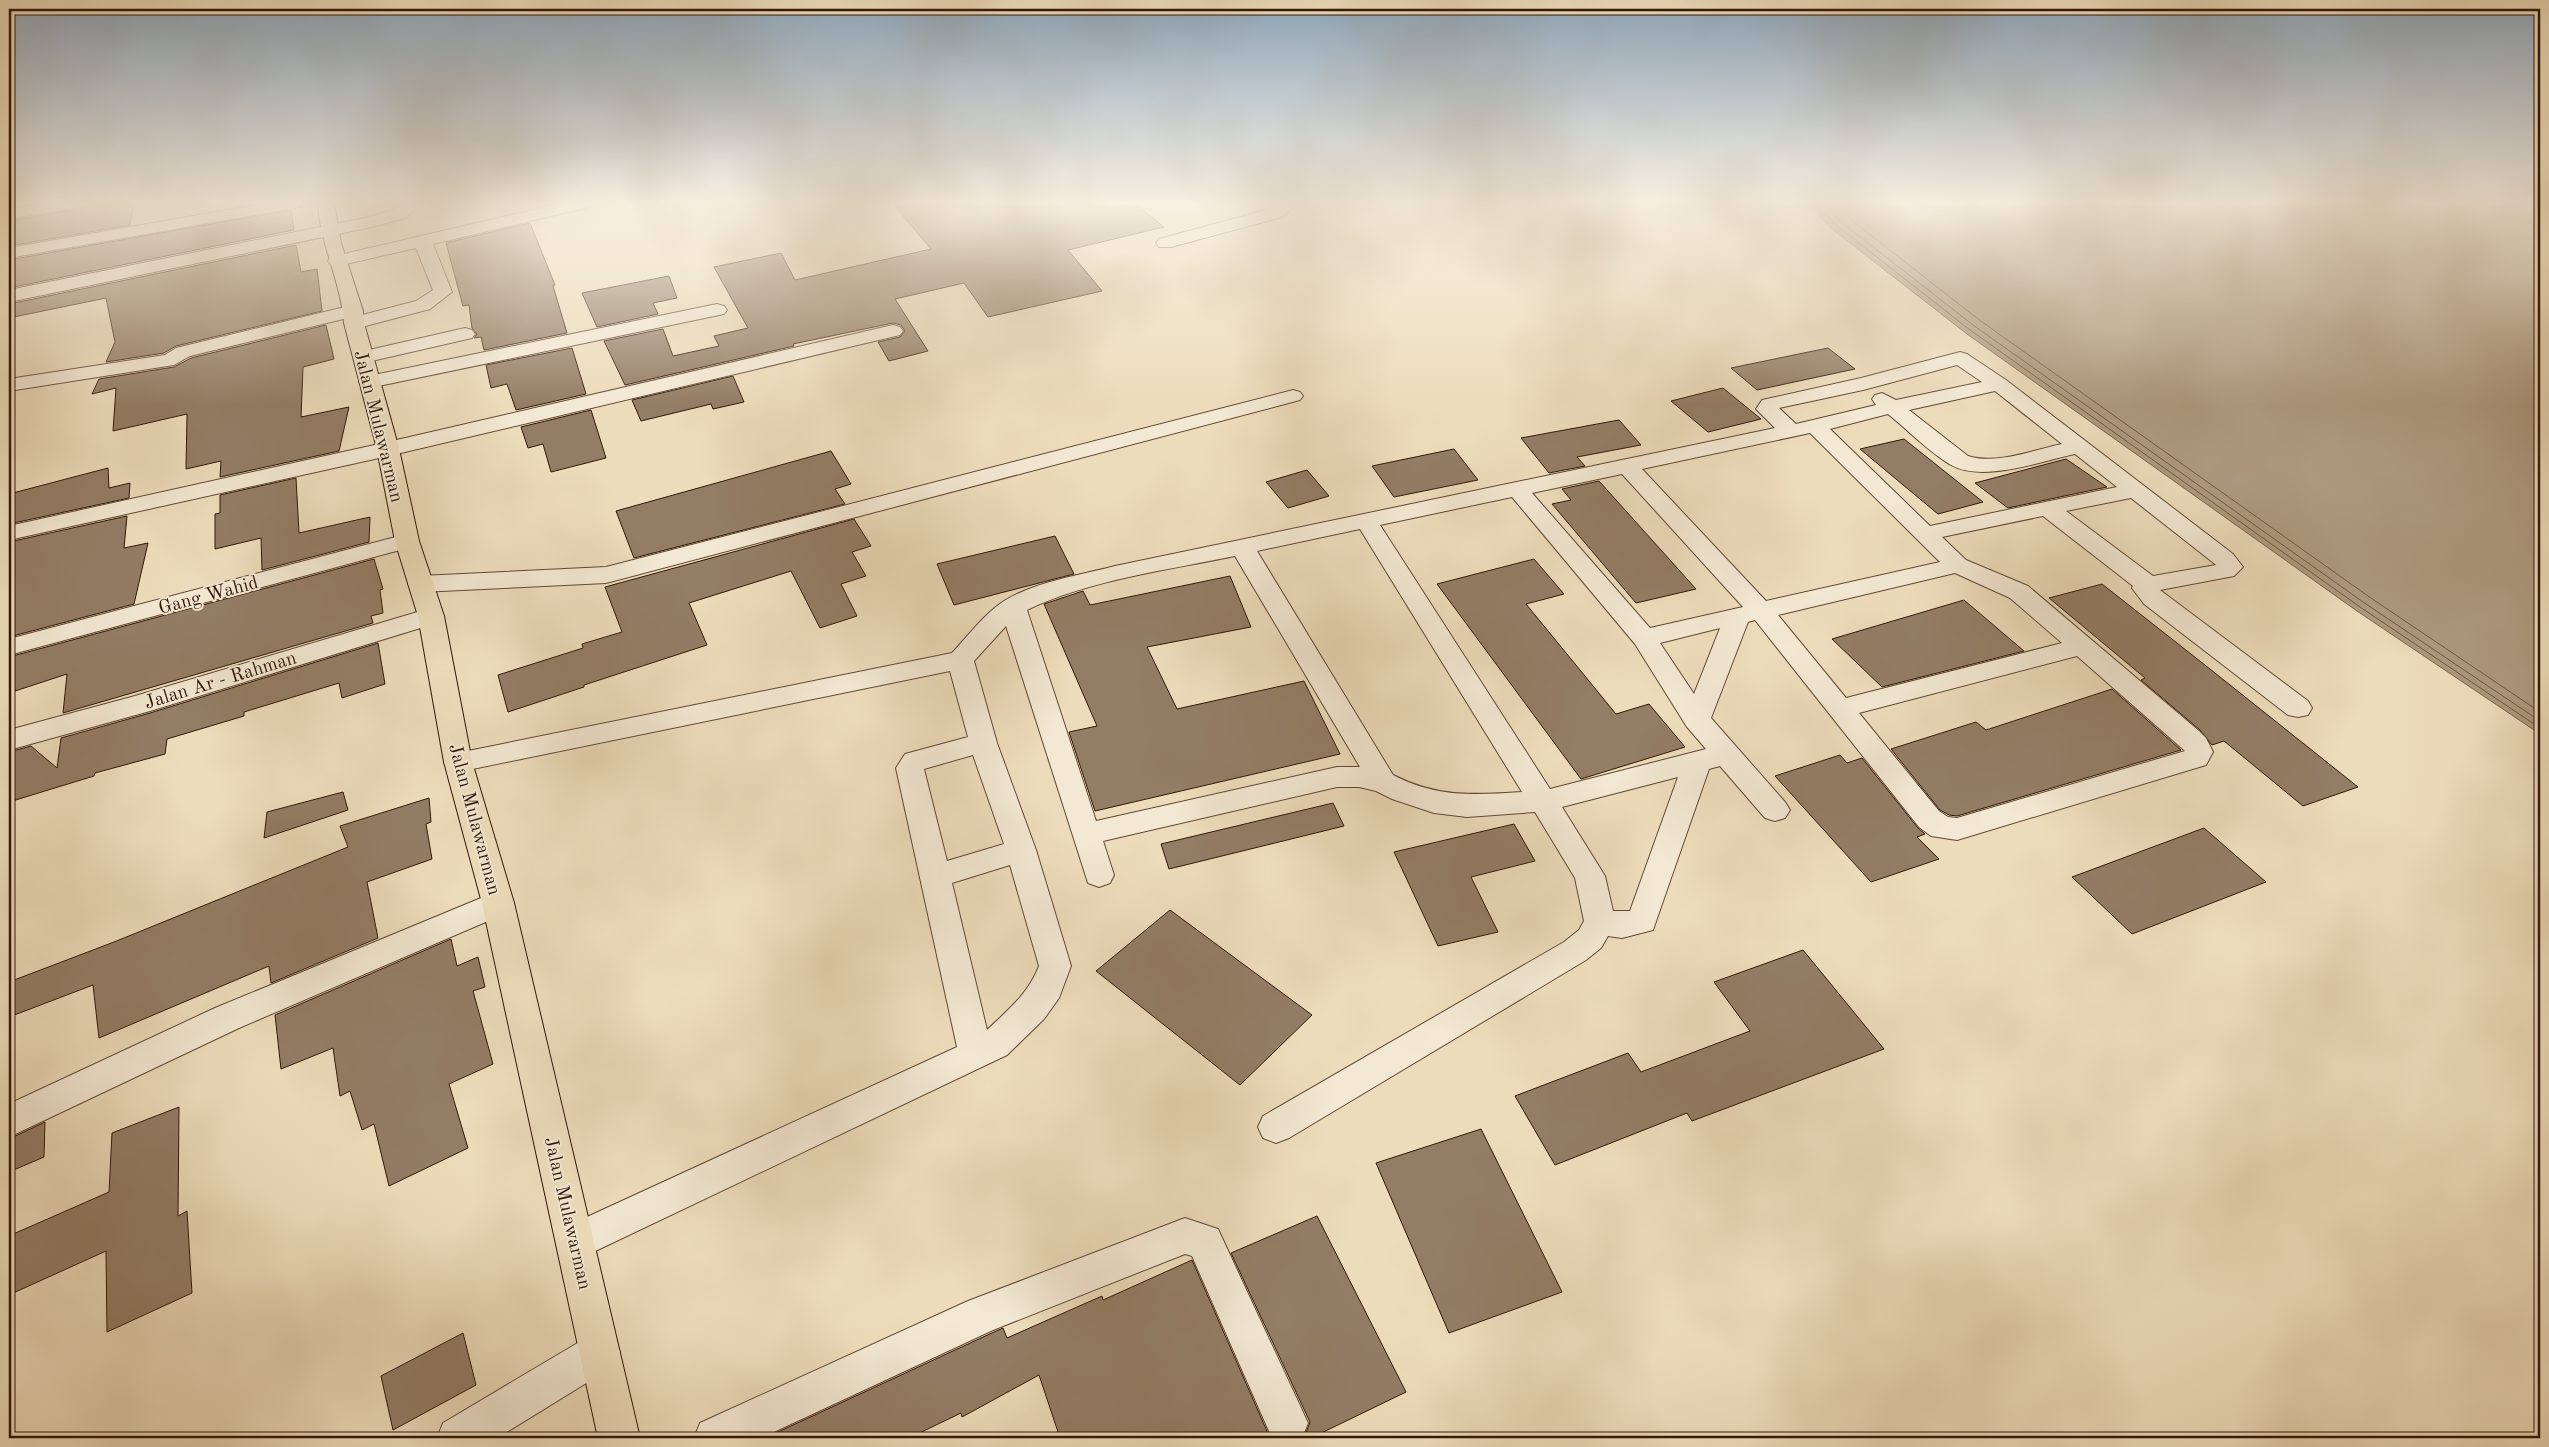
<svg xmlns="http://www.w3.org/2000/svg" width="2549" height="1447" viewBox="0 0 2549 1447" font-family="'Old Standard TT',serif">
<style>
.water{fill:#ad997e;stroke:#7c654f}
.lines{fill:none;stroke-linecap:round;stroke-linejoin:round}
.shore{stroke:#705843;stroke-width:1}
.building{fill:#937d65;stroke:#321708}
.minor-casing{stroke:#614835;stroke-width:2}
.major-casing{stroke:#321708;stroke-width:2}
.minor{fill:#f3e8d3;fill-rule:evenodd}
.major{fill:#eddcbb;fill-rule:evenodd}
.labels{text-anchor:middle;stroke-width:4;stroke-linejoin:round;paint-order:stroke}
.street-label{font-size:19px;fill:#321708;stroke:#f3e8d3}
</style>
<rect width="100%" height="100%" fill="#eddcbb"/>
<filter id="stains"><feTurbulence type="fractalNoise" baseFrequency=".004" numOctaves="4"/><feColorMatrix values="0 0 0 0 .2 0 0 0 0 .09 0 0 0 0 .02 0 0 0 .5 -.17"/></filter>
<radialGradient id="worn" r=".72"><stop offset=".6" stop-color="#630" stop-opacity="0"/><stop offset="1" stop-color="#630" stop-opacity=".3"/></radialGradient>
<path class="water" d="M1807 203H2540V734L2357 611 1967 334 1832 229Z"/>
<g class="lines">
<path class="shore" d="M1814 203 1836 225 1970 330 2360 607 2540 728
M1823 203 1840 221 1973 325 2363 602 2540 721
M1833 203 1845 215 1978 319 2368 596 2540 712"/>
</g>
<path class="building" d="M85 203H134L130 225 9 246V221L81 209Z
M892 203H1103L1109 208 1134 203 1164 227 1068 250 1102 291 988 317 964 283 895 299 928 351 889 361 878 342 900 337 905 331 901 325 893 323 793 344 794 346 625 385 604 341 663 329 673 356 719 346 714 336 748 328 714 267 781 253 795 280 931 249Z
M291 210 294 230 9 288V260Z
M530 223 555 285 553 286 567 333 484 350 481 337 474 338 477 334 472 328 469 305 463 306 446 243Z
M296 245 301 272 317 269 322 311 176 346 164 353 106 362 115 342 106 298 9 318V304Z
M669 276 677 298 653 303 658 314 597 327 582 293Z
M326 325 334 359 303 367 301 417 349 407 339 451 220 477 221 461 186 469 187 414 113 431 116 388 92 394 99 379 174 367 191 358Z
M572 348 586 394 516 410 507 384 491 388 486 365Z
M1828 348 1855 369 1757 390 1731 368Z
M733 376 744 402 713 409 711 404 641 421 632 400Z
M1723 388 1761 419 1708 432 1671 401Z
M591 410 606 458 551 472 543 444 528 448 521 427Z
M1619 420 1641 445 1577 457 1585 466 1549 473 1521 438Z
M1904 439 1983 502 1938 514 1860 449Z
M1454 449 1478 480 1394 497 1372 466Z
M831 451 851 484 835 489 845 504 634 558 616 511Z
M2066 459 2107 487 2008 508 1975 483Z
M108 468 109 488 130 483 129 498 9 524V494Z
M1307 470 1329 496 1288 508 1266 482Z
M296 478 299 533 370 517 369 542 262 570 261 538 215 549V514L220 513V495Z
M1599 481 1696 589 1636 603 1552 504 1571 500 1562 489Z
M127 516 124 548 148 543 134 604 9 637V542Z
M854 519 871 546 852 552 866 576 841 584 857 616 820 628 791 571 689 603 707 645 584 685V687L508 712 498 675 583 648 582 644 622 632 605 587Z
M1055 536 1074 574 954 605 937 564Z
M374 559 383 589 380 590 383 613 371 616 373 623 63 713 67 674 9 693V657Z
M1534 559 1564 594 1526 604 1616 714 1649 704 1685 747 1581 779 1437 584Z
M1230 576 1251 627 1147 647 1177 709 1304 681 1340 754 1095 811 1069 732 1097 726 1044 604 1083 591 1090 605Z
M2102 584 2210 669 2358 787 2303 806 2224 741 2212 745 2200 730 2141 680 2145 678 2049 598Z
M1964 600 2024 651 1882 687 1832 639Z
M378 643 385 684 342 698 339 683 244 712V716L167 739 165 754 95 773 94 776 9 802V752L31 746 57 768 61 738 150 713Z
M2112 689 2181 750 1957 816 1949 815 1940 810 1891 749 1976 722 1986 730Z
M1840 755 1847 763 1862 758 1918 828 1925 834 1917 837 1939 859 1871 882 1775 776Z
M343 792 348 810 264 838 267 812Z
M429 798 431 822 426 824 432 859 367 882 378 938 271 983 269 966 99 1038 93 985 9 1017V982L114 942 348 847 340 826Z
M1333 803 1344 826 1169 869 1161 844Z
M1514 824 1535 861 1471 877 1498 932 1438 946 1394 852Z
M2204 828 2266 882 2132 934 2072 877Z
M1170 910 1312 1015 1240 1085 1096 971Z
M451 939 457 966 478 957 485 987 473 991 493 1064 449 1084 468 1148 389 1186 374 1124 362 1130 350 1091 340 1096 333 1048 281 1069 275 1015Z
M1803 950 1884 1049 1692 1121 1687 1113 1555 1165 1515 1096 1628 1053 1641 1072 1750 1031 1714 982Z
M179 1107 178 1216 187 1211 192 1293 107 1332 106 1251 11 1294V1235L109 1192 112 1133Z
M45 1122 44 1157 9 1172V1139Z
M1481 1129 1562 1292 1449 1333 1376 1163Z
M1317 1216 1406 1392 1311 1438H1304L1310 1422 1231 1253Z
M1192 1260 1270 1438H1060L1039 1375 962 1417 961 1413 909 1438H765L994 1332 1003 1328 1007 1338 1102 1296 1103 1300Z
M463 1333 476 1385 393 1430 381 1376Z"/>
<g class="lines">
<defs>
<path id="minor" d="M47 203H83L81 207 9 219V209Z
M267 203H302L300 207 294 208 9 258V248Z
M396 203H412L414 210 406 218 367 228 9 302V290L365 218 394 210 396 209Z
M563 203H591L589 207 433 244 452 292 430 309 354 329 347 327 344 323 347 319 416 301 433 290 416 248 337 266 331 265 328 261 331 257Z
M1273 203H1289L1291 209 1282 217 1171 247H1159L1156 243 1159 239 1270 209 1273 207Z
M717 304 724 306 727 310 724 314 369 388 362 386 359 382 362 378 369 376Z
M353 305 360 307 363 311 360 315 190 356 174 365 9 391V379L165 355 176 348Z
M893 325 900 327 903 331 900 335 388 456 9 540V526L388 442Z
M465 328 472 330 475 334 472 338 363 363 356 361 353 357 356 353Z
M1960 352 1967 354 2006 380 2233 554 2243 567 2234 576 2160 590 2308 701 2312 708 2308 715 2298 717 2288 715 2144 604 2132 588 2133 586 2043 516 1942 537 1966 560 2028 586 2199 731 2206 738 2213 752 2206 765 1957 840 1931 836 1919 827 1755 620 1748 622 1711 718 1785 802 1790 810 1785 818 1775 821 1765 818 1720 766 1709 769 1653 930 1622 938 1608 936 1601 948 1586 960 1289 1138 1276 1143 1263 1138 1258 1127 1263 1116 1564 942 1579 930 1584 921 1575 878 1535 812 1467 817 1434 813 1392 799 1376 791 1359 787H1337L1103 841 1114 875 1110 883 1099 887 1088 883 1006 626 974 661 997 743 1036 850 1071 966 1059 998 1044 1019 1007 1055 589 1254 576 1259 563 1254 557 1241 563 1228 957 1047 896 768 905 754 968 737 950 671 458 772 448 769 444 762 448 755 952 653C968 636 984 614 1004 601 1034 582 1081 575 1115 566L1775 428 1756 409 1762 400 1861 378ZM1957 365 1982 382 1896 400 1882 393 1875 395 1872 399 1876 405 1796 424 1779 408 1863 390ZM1995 391 2062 444C2033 450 1997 465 1968 456L1909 410ZM1888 414C1909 431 1929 452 1951 465 1982 483 2042 461 2075 454L2117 487 1930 526 1830 429ZM1810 433 1940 562 1766 601 1642 469ZM1622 474 1743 607 1650 628 1532 493ZM1512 497 1635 644 1687 727 1706 749 1550 789 1380 525ZM2131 498 2215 564 2216 565 2153 576 2066 511ZM1360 529 1522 792C1473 795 1438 798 1393 775L1257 551ZM1235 556 1360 767H1337L1096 821 1027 610C1089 580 1168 570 1235 556ZM1955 573 2010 598 2062 643 1846 698 1778 615ZM1720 628 1694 694 1660 643ZM2077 656 2185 751 1957 818 1948 817 1939 811 1859 713ZM973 755 1004 844 947 861 924 769ZM1678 777 1630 911H1613L1605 876 1562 807ZM1010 865 1039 966C1028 994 1008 1010 987 1030L952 883Z
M1293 390 1300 392 1303 396 1300 400 606 583 420 592 411 589 408 584 411 579 420 576 606 567Z
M407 534 415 536 419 541 415 546 9 655V639Z
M431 608 440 610 444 616 440 622 150 711 9 750V730L135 696Z
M498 891 509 894 514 903 509 912 239 1028 9 1137V1104L215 1008Z
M1185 1218 1218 1229 1308 1423 1302 1438H1272L1192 1256 1185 1254 993 1330 761 1438H694L700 1423 968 1301Z
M600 1332 614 1338 620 1352 614 1366 497 1438H437L443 1423 586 1338Z"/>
<path id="major" d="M318 203H334L341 243 363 311 364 323 399 449 419 541 444 616 472 762 514 903 640 1438H598L482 903 444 762 418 616 395 541 377 449 344 323C341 282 320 244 318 203Z"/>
</defs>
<use href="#minor" class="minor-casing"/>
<use href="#major" class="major-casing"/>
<use href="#minor" class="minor"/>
<use href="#major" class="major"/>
</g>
<linearGradient id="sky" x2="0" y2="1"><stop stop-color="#90a9be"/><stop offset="0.5" stop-color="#f7efe0"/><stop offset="1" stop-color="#f7efe0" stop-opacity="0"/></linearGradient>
<rect width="2549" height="405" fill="url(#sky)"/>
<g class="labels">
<g class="street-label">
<text transform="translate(380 426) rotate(76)" y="7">Jalan Mulawarman</text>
<text transform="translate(208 594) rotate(-15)" y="7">Gang Wahid</text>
<text transform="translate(220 679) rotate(-17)" y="7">Jalan Ar - Rahman</text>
<text transform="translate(476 819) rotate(75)" y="7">Jalan Mulawarman</text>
<text transform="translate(569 1213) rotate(77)" y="7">Jalan Mulawarman</text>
</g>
</g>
<rect width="2549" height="1447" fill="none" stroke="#eddcbb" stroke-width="30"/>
<rect x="10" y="10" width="2529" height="1427" fill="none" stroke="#321708" stroke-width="2.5"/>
<rect x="15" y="15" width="2519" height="1417" fill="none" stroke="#321708"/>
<rect width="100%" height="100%" filter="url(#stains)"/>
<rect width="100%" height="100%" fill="url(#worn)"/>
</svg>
